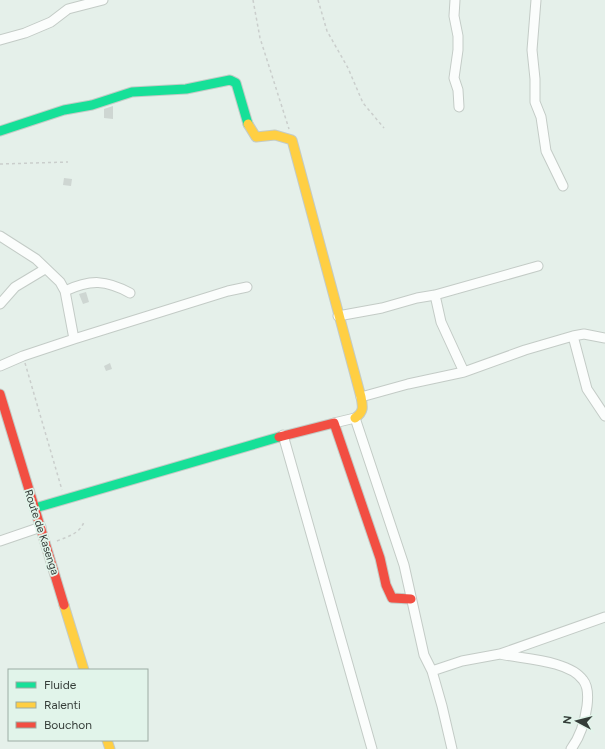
<svg xmlns="http://www.w3.org/2000/svg" width="605" height="749" viewBox="0 0 605 749" font-family="Figtree,sans-serif">
<style>
.building{fill:#ced6d2}
.lines{fill:none;stroke-linecap:round;stroke-linejoin:round}
.street-casing{stroke:#c3cbc6;stroke-width:11}
.fast-casing{stroke:#c3cbc6;stroke-width:11}
.slow-casing{stroke:#c3cbc6;stroke-width:11}
.jam-casing{stroke:#c3cbc6;stroke-width:11}
.path{stroke:#cacecc;stroke-width:1.5;stroke-dasharray:3 3;stroke-linecap:butt}
.street{stroke:#fbfdfc;stroke-width:9}
.fast{stroke:#16e098;stroke-width:9}
.slow{stroke:#ffcf43;stroke-width:9}
.jam{stroke:#f24e42;stroke-width:9}
.labels{text-anchor:middle;stroke-width:3.5;stroke-linejoin:round;paint-order:stroke}
.street-label{font-size:11px;fill:#353d39;stroke:#e1f4ea}
</style>
<rect width="100%" height="100%" fill="#e5f0ea"/>
<path class="building" d="M113 106V119L104 118V109Z
M64 178 72 179 71 186 63 185Z
M86 292 89 302 83 304 79 294Z
M110 363 112 369 106 371 104 366Z"/>
<g class="lines">
<defs>
<path id="street" d="M455 0 454 16 458 36V50L454 78 458 90 459 107
M536 0 532 50 535 79V102L541 117 546 151 563 186
M0 40 25 33 51 22 68 9 103 0
M0 236 36 259 60 282 65 291 74 339 23 356 0 366
M65 291C91 279 106 280 130 293
M435 295 441 322 464 372 525 350 573 336 584 334 605 338
M0 304 15 287 45 269
M338 316 382 308 417 298 435 295 538 266
M573 336 587 389 605 416
M74 339 228 291 247 287
M361 397 408 384 464 372
M334 423 355 418 404 565 424 655 432 671 442 706 452 749
M283 435 372 749
M0 541 41 527
M500 654C522 659 569 660 583 680 588 686 588 698 587 706 585 721 580 737 571 749
M432 671 462 661 500 654 605 617"/>
<path id="fast" d="M0 131 64 110 92 105 132 92 186 89 230 80 236 83 248 124
M35 508 279 437"/>
<path id="slow" d="M248 124 256 137 275 135 292 140 361 397C363 407 364 412 355 418
M64 605 84 670
M107 740 110 749"/>
<path id="jam" d="M0 394 64 605
M279 437 334 423 380 558 386 585 392 598 411 599"/>
</defs>
<use href="#street" class="street-casing"/>
<use href="#fast" class="fast-casing"/>
<use href="#slow" class="slow-casing"/>
<use href="#jam" class="jam-casing"/>
<path class="path" d="M253 0 260 38 289 129
M318 0 327 31 348 68 363 103 384 128
M0 164 68 162
M25 363 62 490
M57 541C69 536 79 534 84 522"/>
<use href="#street" class="street"/>
<use href="#fast" class="fast"/>
<use href="#slow" class="slow"/>
<use href="#jam" class="jam"/>
</g>
<g class="labels">
<g class="street-label">
<text transform="translate(42 532) rotate(72)" y="4">Route de Kasenga</text>
</g>
</g>
<rect x="8" y="669" width="140" height="72" fill="#e1f4ea" stroke="#9caba3"/>
<rect x="16" y="682" width="20" height="6" fill="#16e098" stroke="#9caba3"/>
<text x="44" y="689" font-size="12" fill="#353d39">Fluide</text>
<rect x="16" y="702" width="20" height="6" fill="#ffcf43" stroke="#9caba3"/>
<text x="44" y="709" font-size="12" fill="#353d39">Ralenti</text>
<rect x="16" y="722" width="20" height="6" fill="#f24e42" stroke="#9caba3"/>
<text x="44" y="729" font-size="12" fill="#353d39">Bouchon</text>
<g transform="translate(577 721) rotate(277)" stroke="#e1f4ea" stroke-width="3" paint-order="stroke">
<path d="M0-3L7 15L0 10L-7 15Z" fill="#353d39"/>
<text y="-6" font-size="11" font-weight="bold" text-anchor="middle" fill="#353d39">N</text>
</g>
</svg>
